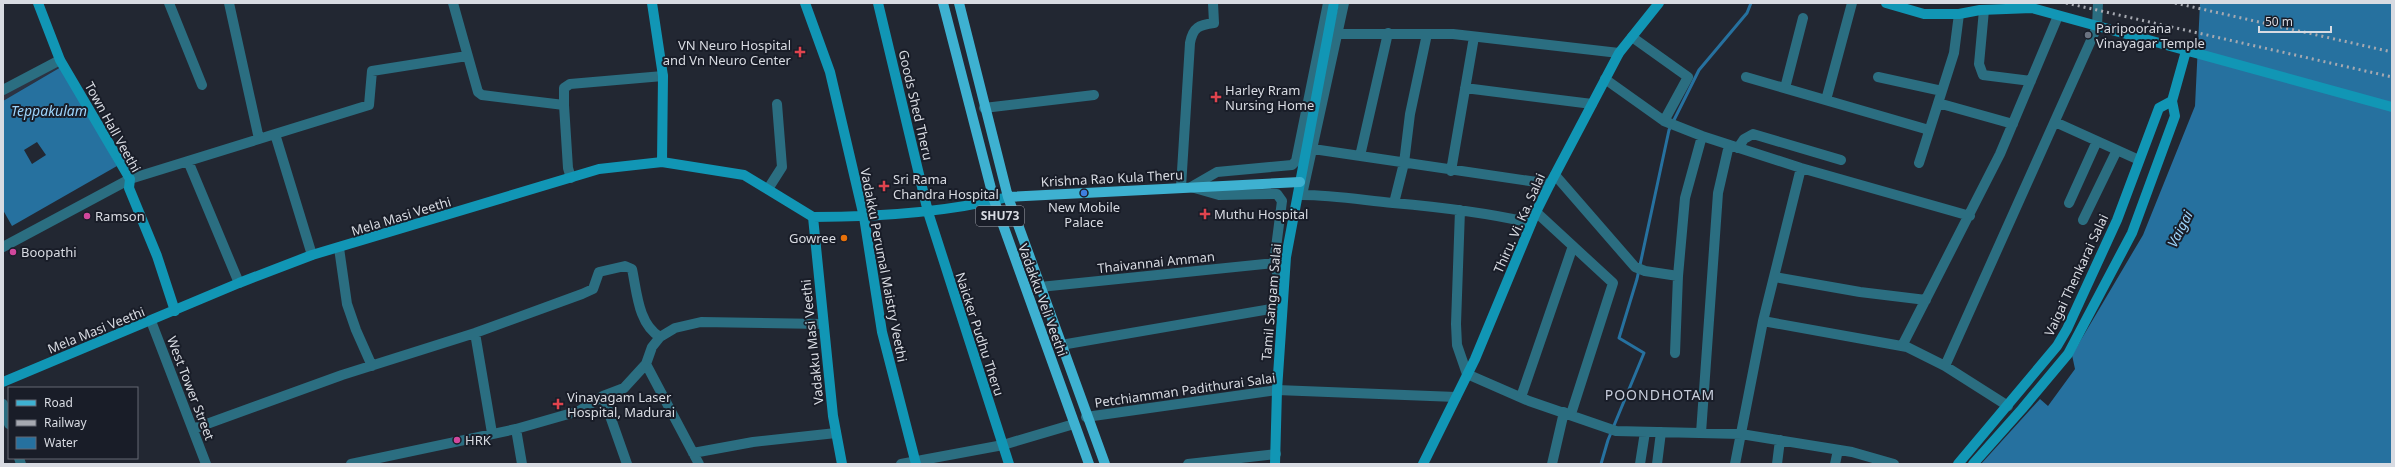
<svg xmlns="http://www.w3.org/2000/svg" width="2395" height="467" viewBox="0 0 2395 467" font-family="'Noto Sans',sans-serif">
<style>
.built{fill:#2c3343}
.water{fill:#26719f;fill-rule:evenodd}
.lines{fill:none;stroke-linecap:round;stroke-linejoin:round}
.stream{stroke:#26719f;stroke-width:3}
.street{stroke:#2b6e81;stroke-width:10}
.secondary{stroke:#1196b5;stroke-width:10}
.primary{stroke:#3eb1d1;stroke-width:10}
.rail{stroke:#a6a9b1;stroke-width:3;stroke-dasharray:2 4;stroke-linecap:butt}
.worship-dot{fill:#6b7280;stroke:#191d28;stroke-width:1.5}
.health-dot{fill:#e0444e;stroke:#191d28;stroke-width:1.5}
.shop-dot{fill:#3f7fe0;stroke:#191d28;stroke-width:1.5}
.hotel-dot{fill:#d1479c;stroke:#191d28;stroke-width:1.5}
.food-dot{fill:#e8710a;stroke:#191d28;stroke-width:1.5}
.labels{text-anchor:middle;stroke-width:4;stroke-linejoin:round;paint-order:stroke}
.shield{fill:#191d28;stroke:#9fa2aa;stroke-width:1}
.shield-label{font-size:12px;font-weight:bold;fill:#d8dbe2}
.poi-label{font-size:13px;fill:#d8dbe2;stroke:#191d28;text-anchor:start}
.street-label{font-size:13px;fill:#d8dbe2;stroke:#191d28}
.water-label{font-size:14px;font-style:italic;fill:#9cd3fa;stroke:#191d28}
.neighbourhood-label{font-size:14px;letter-spacing:1px;fill:#c7cddb;stroke:#191d28}
</style>
<rect width="100%" height="100%" fill="#222732"/>
<path class="built" d="M59 63 61 67 3 101V95Z"/>
<path class="water" d="M2200 3H2392V464H1981L2040 399 2048 406 2075 369 2072 355 2143 235 2195 106Z
M61 67 117 166 12 226 3 210V101ZM37 142 46 155 32 164 24 150Z"/>
<g class="lines">
<path class="stream" d="M1601 464 1608 440 1644 353 1619 338 1637 279 1669 130 1699 70 1747 13 1751 3"/>
<path class="street" d="M169 3 202 85
M229 3 259 139 275 134 312 255
M453 3 478 92 482 95 564 105 568 168 571 178
M1344 3 1302 195C1333 195 1362 200 1393 203 1439 207 1485 212 1531 223
M1984 10 1979 64 1983 75 2031 81
M1337 34H1453L1619 53
M1632 37 1688 77 1664 121
M1746 77 1929 130
M1878 77 1942 91
M1605 79 1664 121 1702 136 1801 168 1970 216
M1465 88 1592 104
M1785 88 1803 18
M3 90 60 60
M1826 100 1852 3
M1938 103 2013 124
M564 105V88L570 84 663 76
M984 108 1094 95
M2055 122 2139 160
M275 134 369 105 372 71 467 56
M1738 148 1744 139 1753 134 1841 160
M1313 149 1550 184
M1360 156 1388 33
M188 161 239 283
M1919 163 1954 53 1959 14
M1451 171 1474 37
M1555 175 1635 267 1645 271 1678 276
M1181 187 1190 43C1193 27 1199 25 1214 23L1213 3
M768 189 782 167 777 104
M1394 203 1404 163 1410 114 1427 34
M2069 203 2097 141
M1460 210 1456 324 1457 345 1467 374 1529 401 1616 431 1741 434 1852 452 1894 464
M1536 212 1613 283 1571 414
M2083 220 2117 150
M3 247 130 179 259 139
M339 248 347 304 356 330 372 366
M1774 277 1860 292 1926 300
M1040 287 1274 263
M1283 293 1274 263 1282 201 1277 194 1219 195 1191 187 1217 172 1292 165 1296 161 1328 3
M151 321 206 464
M1763 321 1907 347 1945 366 2008 406
M475 333 492 433
M1061 345 1282 307
M1902 346 2000 154 2058 16
M1675 353 1678 276 1685 198 1702 136
M646 364 699 464
M1945 366 2097 27 2098 3
M603 396 627 464
M1521 397 1573 246
M3 404 9 424
M1086 417 1277 390 1456 397
M193 429 342 375 475 333 582 294 593 289 599 272 625 266 632 269C637 292 638 324 660 337
M1701 433 1718 193 1729 145
M693 453 753 442 836 433
M19 458 21 464
M351 464 516 429
M522 464 516 429 579 411 603 396 624 388 646 364 652 347 660 337 675 328 701 322 823 324
M901 464 1003 445 1074 424
M1188 464 1276 454
M1552 464 1564 412
M1640 464 1645 432
M1657 464 1661 432
M1735 464 1763 321 1801 168
M1777 464 1780 440
M1835 464 1838 450"/>
<path class="secondary" d="M38 3 60 60 130 179 129 188 157 256 175 311
M652 3 663 76 662 162
M805 3 830 72 864 217 882 332 916 464
M878 3 928 212 1009 464
M1886 3 1924 14H1959L1980 10 2032 8 2392 107
M813 217 833 416 842 464
M813 217C879 217 944 213 1008 197
M3 382 239 283 312 255 599 169 662 162 744 175 813 217
M1275 464 1277 390 1286 257 1334 3
M1423 464 1475 359 1536 212 1550 184 1619 53 1659 3
M1958 464 2057 346 2067 329 2117 220 2159 108 2172 101
M1973 464 2022 409 2068 354 2132 233 2175 116 2172 101 2186 51"/>
<path class="primary" d="M943 3 994 200 1089 464
M959 3 1008 197 1105 464
M1008 197 1300 182"/>
<path class="rail" d="M2066 3 2392 77
M2175 3 2392 52"/>
</g>
<circle class="worship-dot" cx="2088" cy="35" r="4"/>
<g class="health-dot">
<path d="M798 46h4v4h4v4h-4v4h-4v-4h-4v-4h4z"/>
<path d="M1214 91h4v4h4v4h-4v4h-4v-4h-4v-4h4z"/>
<path d="M882 180h4v4h4v4h-4v4h-4v-4h-4v-4h4z"/>
<path d="M1203 208h4v4h4v4h-4v4h-4v-4h-4v-4h4z"/>
<path d="M556 398h4v4h4v4h-4v4h-4v-4h-4v-4h4z"/>
</g>
<circle class="shop-dot" cx="1084" cy="193" r="4"/>
<g class="hotel-dot">
<circle cx="87" cy="216" r="4"/>
<circle cx="13" cy="252" r="4"/>
<circle cx="457" cy="440" r="4"/>
</g>
<circle class="food-dot" cx="844" cy="238" r="4"/>
<g class="labels">
<rect class="shield" x="976" y="206" width="48" height="20" rx="3"/>
<g class="shield-label">
<text x="1000" y="220">SHU73</text>
</g>
<g class="poi-label">
<text x="2096" y="33">Paripoorana<tspan x="2096" dy="15">Vinayagar Temple</tspan></text>
<text x="791" y="50" text-anchor="end">VN Neuro Hospital<tspan x="791" dy="15">and Vn Neuro Center</tspan></text>
<text x="1225" y="95">Harley Rram<tspan x="1225" dy="15">Nursing Home</tspan></text>
<text x="893" y="184">Sri Rama<tspan x="893" dy="15">Chandra Hospital</tspan></text>
<text x="1084" y="212" text-anchor="middle">New Mobile<tspan x="1084" dy="15">Palace</tspan></text>
<text x="1214" y="219">Muthu Hospital</text>
<text x="95" y="221">Ramson</text>
<text x="836" y="243" text-anchor="end">Gowree</text>
<text x="21" y="257">Boopathi</text>
<text x="567" y="402">Vinayagam Laser<tspan x="567" dy="15">Hospital, Madurai</tspan></text>
<text x="465" y="445">HRK</text>
</g>
<g class="street-label">
<text transform="translate(916 105) rotate(77)" y="5">Goods Shed Theru</text>
<text transform="translate(113 127) rotate(61)" y="5">Town Hall Veethi</text>
<text transform="translate(1112 178) rotate(-3)" y="5">Krishna Rao Kula Theru</text>
<text transform="translate(401 216) rotate(-17)" y="5">Mela Masi Veethi</text>
<text transform="translate(1519 223) rotate(-66)" y="5">Thiru. Vi. Ka. Salai</text>
<text transform="translate(1156 262) rotate(-6)" y="5">Thaivannai Amman</text>
<text transform="translate(884 265) rotate(79)" y="5">Vadakku Perumal Maistry Veethi</text>
<text transform="translate(2076 275) rotate(-65)" y="5">Vaigai Thenkarai Salai</text>
<text transform="translate(1043 300) rotate(70)" y="5">Vadakku Veli Veethi</text>
<text transform="translate(1271 302) rotate(-85)" y="5">Tamil Sangam Salai</text>
<text transform="translate(96 330) rotate(-22)" y="5">Mela Masi Veethi</text>
<text transform="translate(980 334) rotate(72)" y="5">Naicker Pudhu Theru</text>
<text transform="translate(812 342) rotate(-96)" y="5">Vadakku Masi Veethi</text>
<text transform="translate(191 388) rotate(69)" y="5">West Tower Street</text>
<text transform="translate(1185 390) rotate(-8)" y="5">Petchiamman Padithurai Salai</text>
</g>
<g class="water-label">
<text x="49" y="116">Teppakulam</text>
<text transform="translate(2180 229) rotate(-63)" y="5">Vaigai</text>
</g>
<g class="neighbourhood-label">
<text x="1660" y="400">POONDHOTAM</text>
</g>
</g>
<rect width="2395" height="467" fill="none" stroke="#d8dbe2" stroke-width="8"/>
<rect x="8" y="387" width="130" height="72" fill="#191d28" stroke="#656972"/>
<rect x="16" y="400" width="20" height="6" fill="#3eb1d1" stroke="#656972"/>
<text x="44" y="407" font-size="12" fill="#d8dbe2">Road</text>
<rect x="16" y="420" width="20" height="6" fill="#a6a9b1" stroke="#656972"/>
<text x="44" y="427" font-size="12" fill="#d8dbe2">Railway</text>
<rect x="16" y="437" width="20" height="12" fill="#26719f" stroke="#656972"/>
<text x="44" y="447" font-size="12" fill="#d8dbe2">Water</text>
<path d="M2259 26v6h72v-6" fill="none" stroke="#d8dbe2" stroke-width="2"/>
<text x="2265" y="26" font-size="12" fill="#d8dbe2" stroke="#191d28" stroke-width="3" paint-order="stroke">50 m</text>
</svg>
